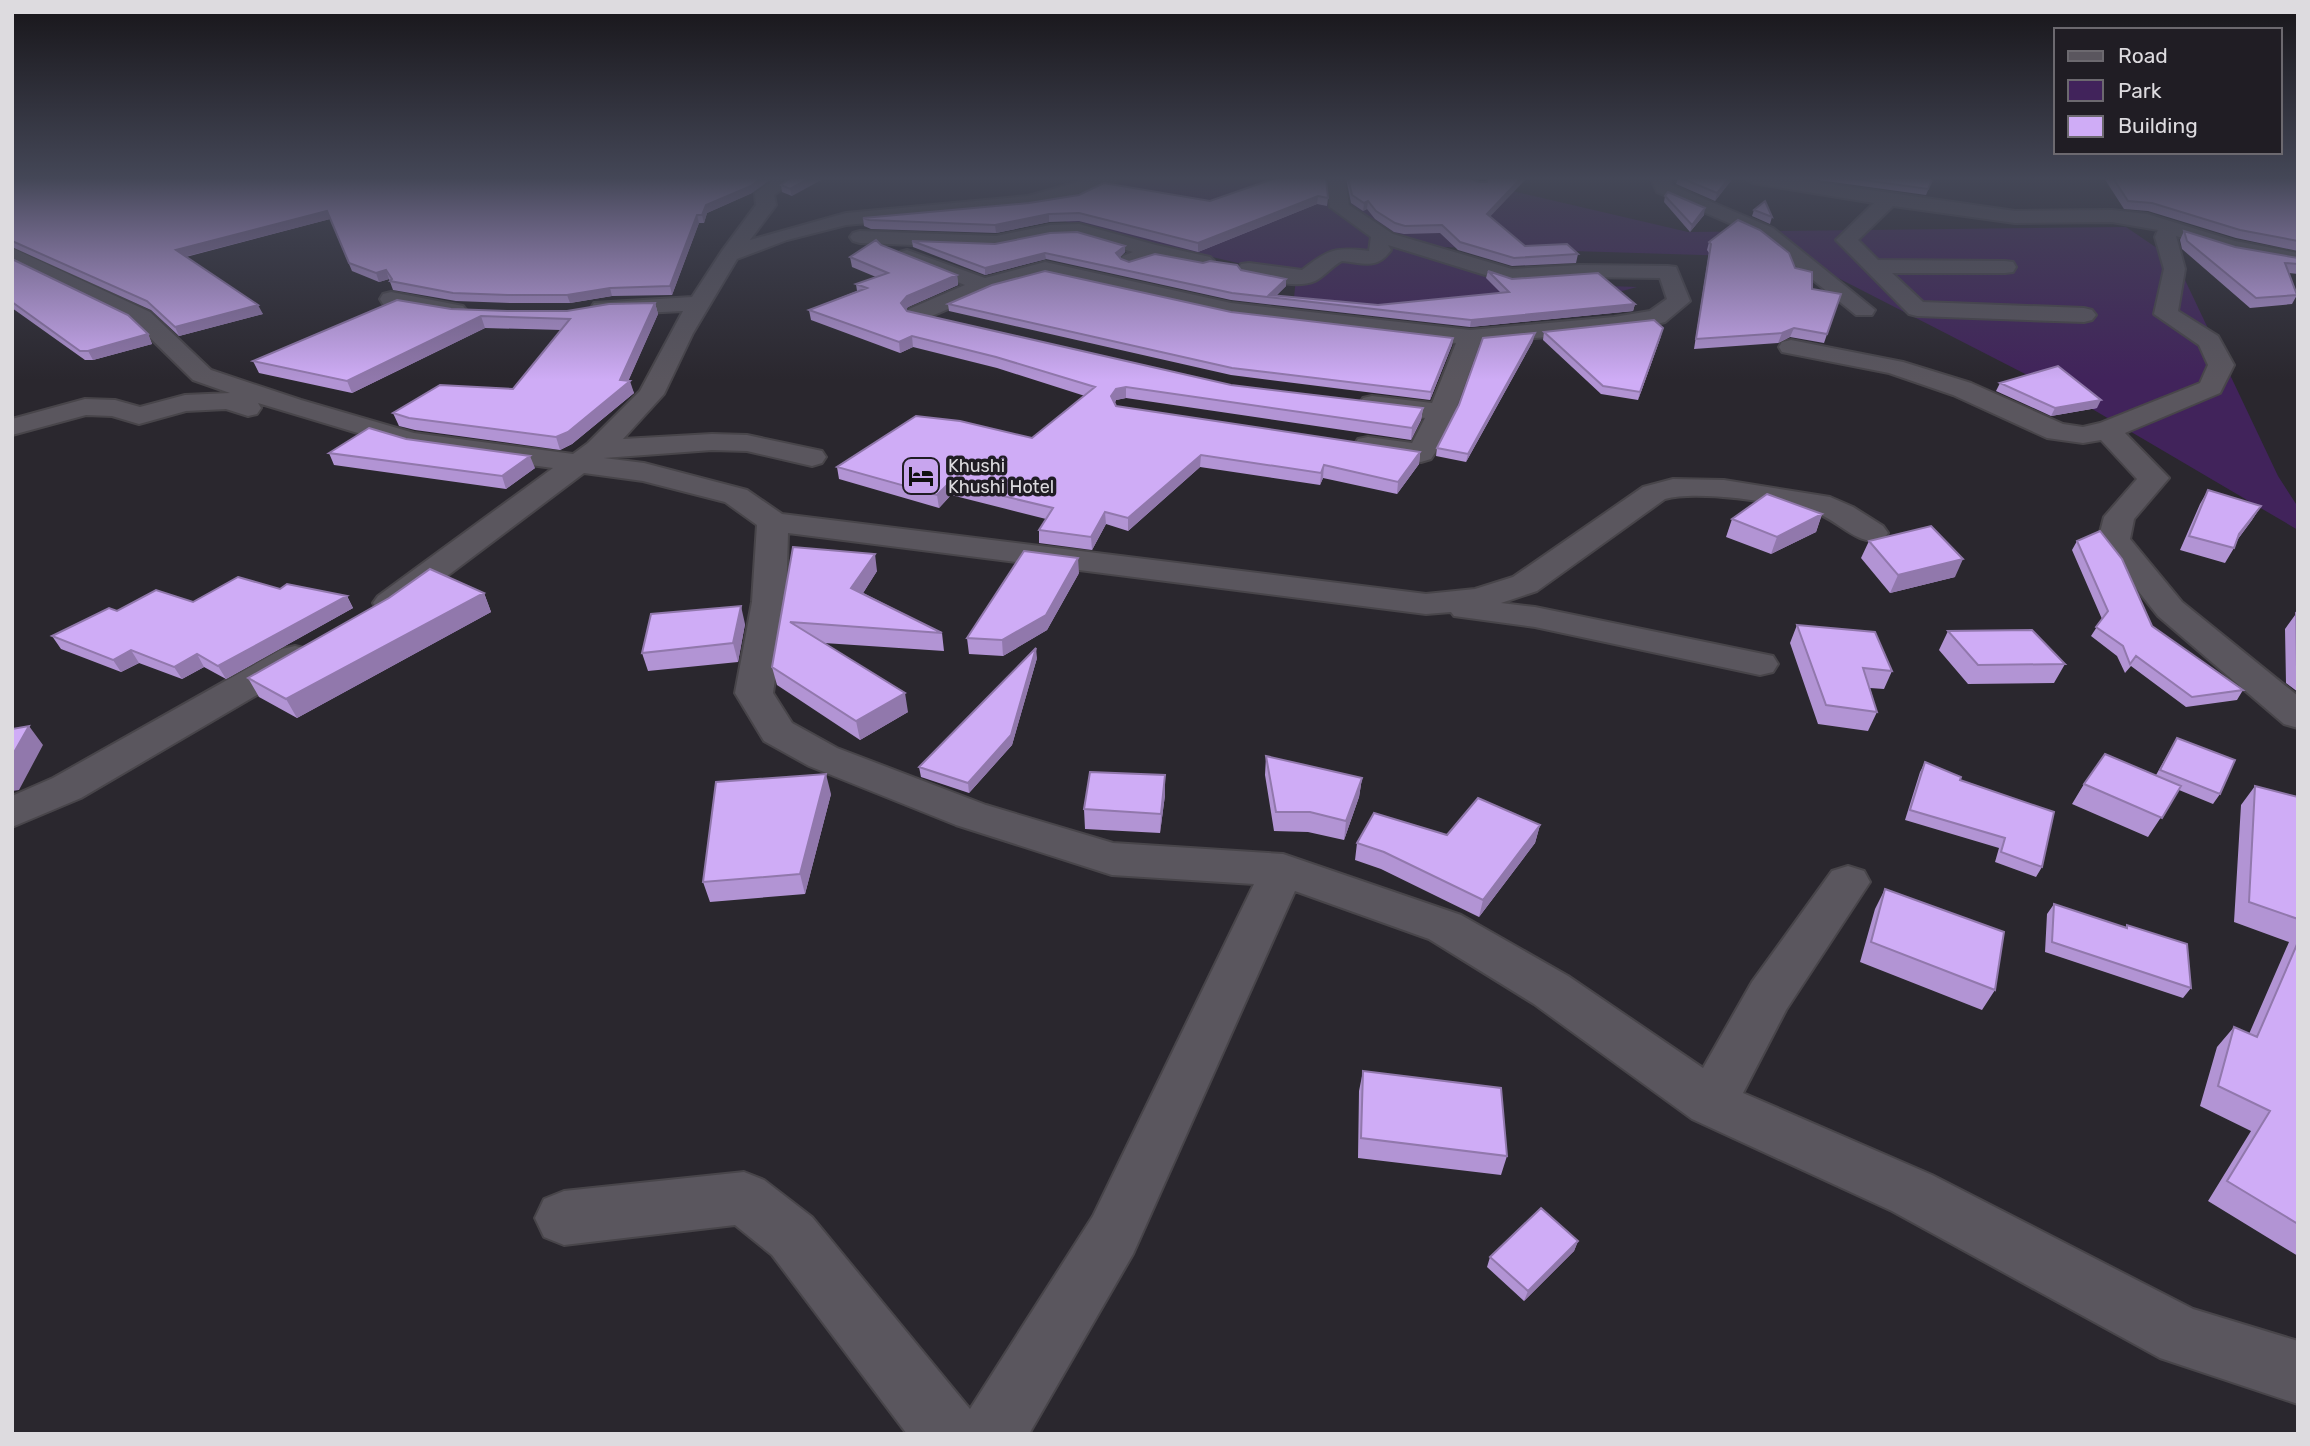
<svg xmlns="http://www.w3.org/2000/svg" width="2310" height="1446" viewBox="0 0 2310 1446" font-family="Rubik,sans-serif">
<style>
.green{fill:#41235b}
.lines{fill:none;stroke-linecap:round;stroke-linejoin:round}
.minor-casing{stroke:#48454a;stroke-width:4}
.minor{fill:#5a565e;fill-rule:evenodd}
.wall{fill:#b294d4}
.shaded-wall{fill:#9178ac}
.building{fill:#cfacf6;stroke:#9178ac;stroke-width:2}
.labels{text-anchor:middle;stroke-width:7;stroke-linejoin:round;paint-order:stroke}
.far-poi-label{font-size:18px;fill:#dddbdf;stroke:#201d24;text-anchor:start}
</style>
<rect width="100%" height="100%" fill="#2a272e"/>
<path class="green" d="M1085 178H1457L1688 232 2126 227 2176 261 2278 476 2298 507V530L2082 403 1799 258 1443 247 1528 283 1637 287 1519 319 1294 298 1296 277 1066 222Z"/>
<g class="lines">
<defs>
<path id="minor" d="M776 178H797L774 195 776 205 750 240 846 213 1028 196 1093 178H1121L1118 182 1029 208 846 225 787 240 737 259 693 333 664 394 623 439 712 434 747 435 822 451 826 457 822 463 812 466 747 451 712 450 604 458 644 463 747 490 782 514 1426 594 1475 589 1513 577 1643 487 1673 479 1724 480 1830 497 1853 507 1883 526 1888 533 1883 540C1855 547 1837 517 1810 511 1775 502 1698 490 1665 499L1537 591 1501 603 1535 607 1773 656 1778 664 1773 672 1760 675 1535 627 1454 616 1451 612 1426 614 788 533 786 602 773 693 792 723 837 748 986 805 1113 843 1283 854 1461 915 1568 976 1703 1068 1752 982 1832 871 1848 866 1864 871 1870 882 1786 1010 1743 1093 1932 1175 2193 1309 2298 1341V1404L2160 1358 1892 1211 1692 1119 1534 1004 1429 939 1295 891 1133 1254 1029 1434H907L772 1255 735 1225 564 1245 544 1237 535 1218 544 1199 564 1191 744 1172 764 1180 812 1217 970 1409 1093 1216 1254 884 1112 875 956 825 809 766 764 741 735 693 752 602 757 525 725 502 643 481 584 473 402 610 390 613 378 610 373 603 378 596 553 468 411 449 258 403 261 408 257 414 248 416 226 409 186 411 139 424 112 416 86 415 12 435V419L85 399 115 400 140 407 185 395 230 393 193 380 134 322 12 262V248L150 312 211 370 301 400 414 433 573 454 588 443 640 391 683 311 602 315 594 313 591 308 594 303 692 297 722 251 756 205 755 193Z
M1327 178H1345L1349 205 1393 234 1512 269 1580 265 1668 266 1676 267 1690 301 1665 322 1657 324 1614 331 1480 343 1455 412 1435 453 1431 459 1421 462 1358 451 1354 445 1358 439 1368 437 1412 443 1425 418 1363 410 1359 404 1363 398 1372 396 1432 403 1456 343 1231 317 1045 275 992 290 925 319H909L905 314 909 309 965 285 900 260 897 256 900 252 907 250 985 278 1045 262 1231 303 1470 330 1614 317 1650 311 1667 299 1660 278 1580 277 1511 283 1388 245 1391 250C1377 270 1364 263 1342 261 1332 266 1325 276 1315 281 1295 290 1261 278 1241 274L1238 269 1241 264 1249 263 1302 270C1329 249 1335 247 1369 251L1371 237 1330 207Z
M1651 178H1669L1671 185 1773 228 1875 310 1872 315H1856L1759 236 1657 192Z
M1744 178H1787L2015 211 2112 210 2147 214 2235 241 2298 253V265L2231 253 2176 236 2185 269 2178 311 2218 336 2234 365 2220 393 2125 433 2169 478 2134 519 2130 539 2182 602 2298 696V728L2284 724 2158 616 2098 540 2104 517 2137 479 2101 440 2083 443 2047 438 1953 395 1889 373 1782 352 1779 347 1782 342 1791 340 1903 362 1971 383 2063 424 2083 427 2100 423 2200 383 2208 365 2199 345 2154 314 2164 269 2155 237 2158 230 2112 222 2015 223 1893 206 1858 240 1878 260 2005 261 2013 262 2016 267 2013 272 2005 273H1892L1923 302 2084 308 2092 310 2096 315 2092 320 2084 322 1917 316 1909 314 1836 240 1874 203 1753 183Z
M1079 224 1156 245 1210 257 1214 261 1210 265 1203 267 1155 258 1130 266 1123 264 1119 260 1123 256 1133 252 1078 236 1050 237 996 248 860 243 853 241 850 237 853 233 860 231 996 236 1050 225Z
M391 292 463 306 467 311 463 316 455 318 383 304 380 299 383 294Z
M295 646 308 649 313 657 308 665 81 798 12 827V796L53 778 282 649Z"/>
</defs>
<use href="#minor" class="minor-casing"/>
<use href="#minor" class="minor"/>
</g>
<path class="wall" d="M12 178 752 193 707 213 704 223H699L672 295 612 296 570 303H511L456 301 393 290 389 279 379 282 352 271 330 219 186 257 263 314 179 336 151 310 12 247Z
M790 178 792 196 782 192 781 185Z
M1276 178 1328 198 1327 206 1317 204 1198 252 1079 221 1049 222 996 233 871 229 864 226 863 218 1210 201Z
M1346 178H1470L1490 217 1525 246 1578 254 1576 263 1512 266 1458 250 1440 233 1404 234 1394 232 1375 219 1367 209 1363 211 1351 203Z
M1678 178H1733L1715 201 1676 184Z
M1804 178H1933L1926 195Z
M2104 178H2298V251L2236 238 2148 211 2124 209Z
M1665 196 1704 215 1690 232 1664 202Z
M1754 210 1772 217 1770 224 1752 216Z
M2184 231 2235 247 2298 258V274L2289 273 2297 295 2292 304 2250 308 2182 249 2180 240Z
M912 241 1125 252 1120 257 1121 259 1129 262 1241 270 1286 286 1276 296 1378 305 1501 293 1486 278 1488 271 1512 279 1635 304 1633 311 1470 327 1231 300 1046 259 985 275 913 247Z
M1709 242 1795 268 1812 289 1841 294 1824 343 1790 337 1778 343 1694 349 1709 253 1707 250Z
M881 245 957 275 958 285 908 307 906 309 907 311 1231 385 1423 408 1421 420 1411 440 1126 398 1116 400 1115 403 1116 406 1420 452 1419 464 1397 494 1323 478 1320 485 1200 467 1128 531 1106 524 1092 550 1039 543V530L1046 519 951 495 939 508 839 479 837 467 1032 438 1085 396 997 368 913 347 900 353 811 320 809 310 857 291 856 284 876 277 852 267 850 257Z
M12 259 148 334 152 344 93 360H85L12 308Z
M655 303 658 314 628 381 634 393 572 444 560 450 415 430 399 426 393 413 513 389 561 330 485 328 352 393 259 373 253 361 451 309 507 311H567Z
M948 304 1231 312 1453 338 1452 345 1430 400 1231 375 949 311Z
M1544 332 1661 336 1638 400 1601 394 1543 340Z
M1533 341 1466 462 1436 456 1437 448Z
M2000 383 2097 408 2051 416 1996 391Z
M406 439 535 468 506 489 334 465 329 453Z
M2208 490 2261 506 2252 520 2238 539 2234 548 2225 563 2180 550 2200 504Z
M1822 514 1816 532 1771 554 1726 537 1732 519Z
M1869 541 1955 577 1890 593 1861 558Z
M2077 541 2152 626 2243 690 2237 700 2186 707 2131 666 2125 673 2117 656 2091 636 2102 619 2072 550Z
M793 547 877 571 863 593 942 633 944 651 824 643 908 712 860 740 777 685 772 667Z
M1079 573 1047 630 1003 656 969 654 967 638Z
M280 589 347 596 353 608 226 679 204 667 182 679 139 663 121 672 61 649 52 636 117 611 193 602Z
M484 593 491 612 297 718 259 697 248 678Z
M2298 611V692L2286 683 2285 629Z
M745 624 738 662 648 671 642 653Z
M1797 625 1892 671 1884 689 1870 688 1877 712 1868 731 1818 724 1790 643Z
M1948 631 2065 664 2054 683 1968 684 1939 650Z
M1037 658 1012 745 969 793 921 777 919 767Z
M2177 738 2220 794 2213 804 2179 790 2148 837 2072 804 2084 784 2156 775Z
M1266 756 1362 778 1359 797 1344 840 1308 832 1274 831 1265 775Z
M1925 762 1960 780 2042 867 2036 877 1995 862 1999 848 1905 820 1920 772Z
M2255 786 2298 797V1256L2208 1201 2251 1131 2200 1106 2217 1047 2234 1027 2249 1034 2289 942 2234 922 2241 805Z
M831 794 805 894 710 902 703 882Z
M1165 795 1160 833 1085 829 1084 809Z
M1540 825 1535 843 1479 917 1381 869 1355 860 1357 843 1447 835Z
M1885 889 1995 990 1982 1010 1860 962 1875 909Z
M2054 904 2125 928 2127 925 2191 988 2183 998 2045 952 2047 914Z
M1363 1071 1507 1156 1501 1175 1358 1158 1359 1091Z
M1578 1241 1574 1251 1524 1301 1487 1267 1490 1257Z"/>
<path class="shaded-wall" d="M761 178H773L752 193 707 213 704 223 702 215 706 205Z
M810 178H825L792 196 790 189Z
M1521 178H1527L1485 222 1487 214Z
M1729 178H1733L1715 201 1717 193Z
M1318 196 1317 204 1198 252V243Z
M1368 201 1367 209 1363 211 1364 203Z
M1705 208 1704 215 1690 232 1692 225Z
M327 211 330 219 180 258 176 250Z
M1049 214V222L996 233 995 225Z
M697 215 699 223 672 295 670 286Z
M1125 246V252L1116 260V253Z
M1045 253 1046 259 985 275V268Z
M386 270 389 279 379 282 376 273Z
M957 275 958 285 908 307 902 314 901 303 907 296Z
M1286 279V286L1273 298 1269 295Z
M610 288 612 296 570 303 567 295Z
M655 303 658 314 627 384 630 381 634 393 572 444 560 450 556 437 620 380Z
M1635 304 1633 311 1470 327 1471 320Z
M258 305 263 314 179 336 175 327Z
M481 316 485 328 352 393 347 381Z
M1663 328 1661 336 1638 400 1640 392Z
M1794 328 1790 337 1778 343 1782 333Z
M1535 333 1533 341 1466 462 1468 454Z
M148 334 152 344 93 360 88 351Z
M912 336 913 347 900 353 899 342Z
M1453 338 1452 345 1430 400 1431 392Z
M1126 387V398L1116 400 1111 408V396L1116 389Z
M2101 400 2097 408 2051 416 2055 408Z
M1423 408 1421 420 1411 440 1412 428Z
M1420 452 1419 464 1397 494 1398 482Z
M1201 455 1200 467 1128 531V518Z
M530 456 535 468 506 489 502 476Z
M1324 465 1323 478 1320 485 1321 473Z
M949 483 951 495 939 508 937 495Z
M2261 506 2252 520 2231 548 2239 534Z
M1105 512 1106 524 1092 550 1091 537Z
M1822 514 1816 532 1771 554 1777 537Z
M875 554 877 571 855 606 851 588Z
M1078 558 1079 573 1047 630 1003 656 1002 640Z
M1963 559 1955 577 1890 593 1898 575Z
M484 593 491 612 297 718 286 699Z
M347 596 353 608 226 679 218 666Z
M741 606 745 624 738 662 733 643Z
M1036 648 1037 658 1012 745 969 793 968 783Z
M131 650 139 663 121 672 113 660Z
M197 654 204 667 182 679 174 667Z
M905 693 908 712 860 740 856 721Z
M29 726 43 745 19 790 12 791V756Z
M826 774 831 794 805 894 800 874Z
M1165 775V795L1160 833 1161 814Z
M1362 778 1359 797 1344 840 1346 821Z
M1540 825 1535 843 1479 917 1483 900Z
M1578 1241 1574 1251 1524 1301 1528 1291Z"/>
<path class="building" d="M12 178H761L751 186 706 205 702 215H697L670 286 610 288 567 295H508L453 293 390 281 392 279 386 270 376 273 349 263 327 211 176 250 258 305 175 327 147 301 12 241Z
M790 178H810L790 189 781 185Z
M1276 178H1326L1328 198 1318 196 1198 243 1079 213 1049 214 995 225 869 220 863 218 1029 203 1079 195 1104 183 1210 201Z
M1348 178H1470L1479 182H1487L1488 178H1521L1487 214 1525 246 1567 244 1578 254 1514 258 1460 242 1442 225 1405 226 1395 223 1376 211 1368 201 1364 203 1352 195Z
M1681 178H1729L1717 193Z
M1849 178H1933L1928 189Z
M2113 178H2298V241L2240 230 2152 203 2128 201Z
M1668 192 1705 208 1692 225 1665 196Z
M1765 201 1772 217 1754 210Z
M1738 220 1760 230 1789 253 1795 268 1812 272V289L1841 294 1827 334 1794 328 1782 333 1696 339 1711 244 1709 242Z
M2184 231 2235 247 2298 258V264L2285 263 2297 295 2256 298 2187 241Z
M1077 232 1125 246 1116 253 1121 259 1129 262 1155 254 1203 263 1210 261 1237 265 1241 270 1286 279 1269 295 1378 305 1509 292 1488 271 1512 279 1598 273 1635 304 1471 320 1232 293 1045 253 985 268 912 241 995 244 1050 233Z
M876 240 881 245 957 275 907 296 901 303 907 311 1231 385 1423 408 1412 428 1126 387 1116 389 1111 396 1116 406 1420 452 1398 482 1324 465 1321 473 1201 455 1128 518 1105 512 1091 537 1039 530 1053 508 949 483 937 495 837 467 916 416 960 421 1032 438 1095 387 996 357 912 336 899 342 809 310 867 288 856 284 888 273 850 257Z
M12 259 128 315 148 334 88 351H80L12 302Z
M1045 271 1231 312 1453 338 1431 392 1232 368 948 304 992 285Z
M397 300 451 309 507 311H567L609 304 655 303 620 380 630 381 568 432 556 437 409 418 393 413 440 385 513 389 570 319 481 316 347 381 253 361Z
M1654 320 1663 328 1640 392 1603 386 1544 332Z
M1535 333 1468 454 1437 448 1459 405 1483 338Z
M2058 366 2101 400 2055 408 2000 383Z
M369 428 406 439 530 456 502 476 329 453Z
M2208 490 2261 506 2239 534 2234 548 2189 536Z
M1767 494 1822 514 1777 537 1732 519Z
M1931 526 1963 559 1898 575 1869 541Z
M2100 531 2122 559 2152 626 2243 690 2192 697 2136 656 2130 664 2123 646 2096 627 2108 611 2077 541Z
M793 547 875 554 851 588 942 633 790 622 905 693 856 721 772 667Z
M1024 551 1078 558 1046 615 1002 640 967 638Z
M430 569 484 593 286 699 248 678 389 598Z
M238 577 280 589 287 584 347 596 218 666 197 654 174 667 131 650 113 660 52 636 109 608 117 611 156 590 193 602Z
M741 606 733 643 642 653 651 614Z
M2298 611V668L2297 667 2296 613Z
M1797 625 1875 632 1892 671 1863 668 1877 712 1826 705Z
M2032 630 2065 664 1978 665 1948 631Z
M1036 648 1011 735 968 783 919 767Z
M29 726 12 756V729Z
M2177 738 2235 760 2220 794 2160 770Z
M2105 754 2181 786 2162 818 2084 784Z
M1266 756 1362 778 1346 821 1310 812H1276Z
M1925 762 1961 777 1960 780 2054 812 2042 867 2001 852 2005 838 1910 810Z
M1090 772 1165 775 1161 814 1084 809Z
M826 774 800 874 703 882 716 782Z
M2255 786 2298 797V919L2249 902Z
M1478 798 1540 825 1483 900 1384 852 1357 843 1374 813 1447 835Z
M1885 889 2004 932 1995 990 1871 942Z
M2054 904 2127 928V925L2187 944 2191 988 2052 942Z
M2298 942V1224L2227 1181 2270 1111 2218 1086 2234 1027 2257 1037Z
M1363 1071 1501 1088 1507 1156 1361 1138Z
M1541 1208 1578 1241 1528 1291 1490 1257Z"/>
<linearGradient id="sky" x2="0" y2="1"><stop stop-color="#171519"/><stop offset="0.47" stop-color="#444757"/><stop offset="1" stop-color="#444757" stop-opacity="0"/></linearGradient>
<rect width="2310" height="380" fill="url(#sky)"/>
<defs>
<symbol id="hotel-square" viewBox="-11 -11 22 22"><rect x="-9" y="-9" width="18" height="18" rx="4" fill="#c8a5ee" stroke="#201d24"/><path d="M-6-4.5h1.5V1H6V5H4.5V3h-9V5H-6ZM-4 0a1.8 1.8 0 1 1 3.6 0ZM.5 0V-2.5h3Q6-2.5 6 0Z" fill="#111"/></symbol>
</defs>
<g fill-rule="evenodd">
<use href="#hotel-square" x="899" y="454" width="44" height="44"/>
</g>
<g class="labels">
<g class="far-poi-label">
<text x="948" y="472">Khushi<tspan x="948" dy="21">Khushi Hotel</tspan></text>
</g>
</g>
<rect width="2310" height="1446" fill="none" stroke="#dddbdf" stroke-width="28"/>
<rect x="2054" y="28" width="228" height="126" fill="#201d24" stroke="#6c696f" stroke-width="2"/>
<rect x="2068" y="51" width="35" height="10" fill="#5a565e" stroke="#6c696f" stroke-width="2"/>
<text x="2118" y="63" font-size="21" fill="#dddbdf">Road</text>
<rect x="2068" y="80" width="35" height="21" fill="#41235b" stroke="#6c696f" stroke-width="2"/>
<text x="2118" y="98" font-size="21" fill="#dddbdf">Park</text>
<rect x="2068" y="116" width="35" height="21" fill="#cfacf6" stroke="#6c696f" stroke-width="2"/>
<text x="2118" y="133" font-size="21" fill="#dddbdf">Building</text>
</svg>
